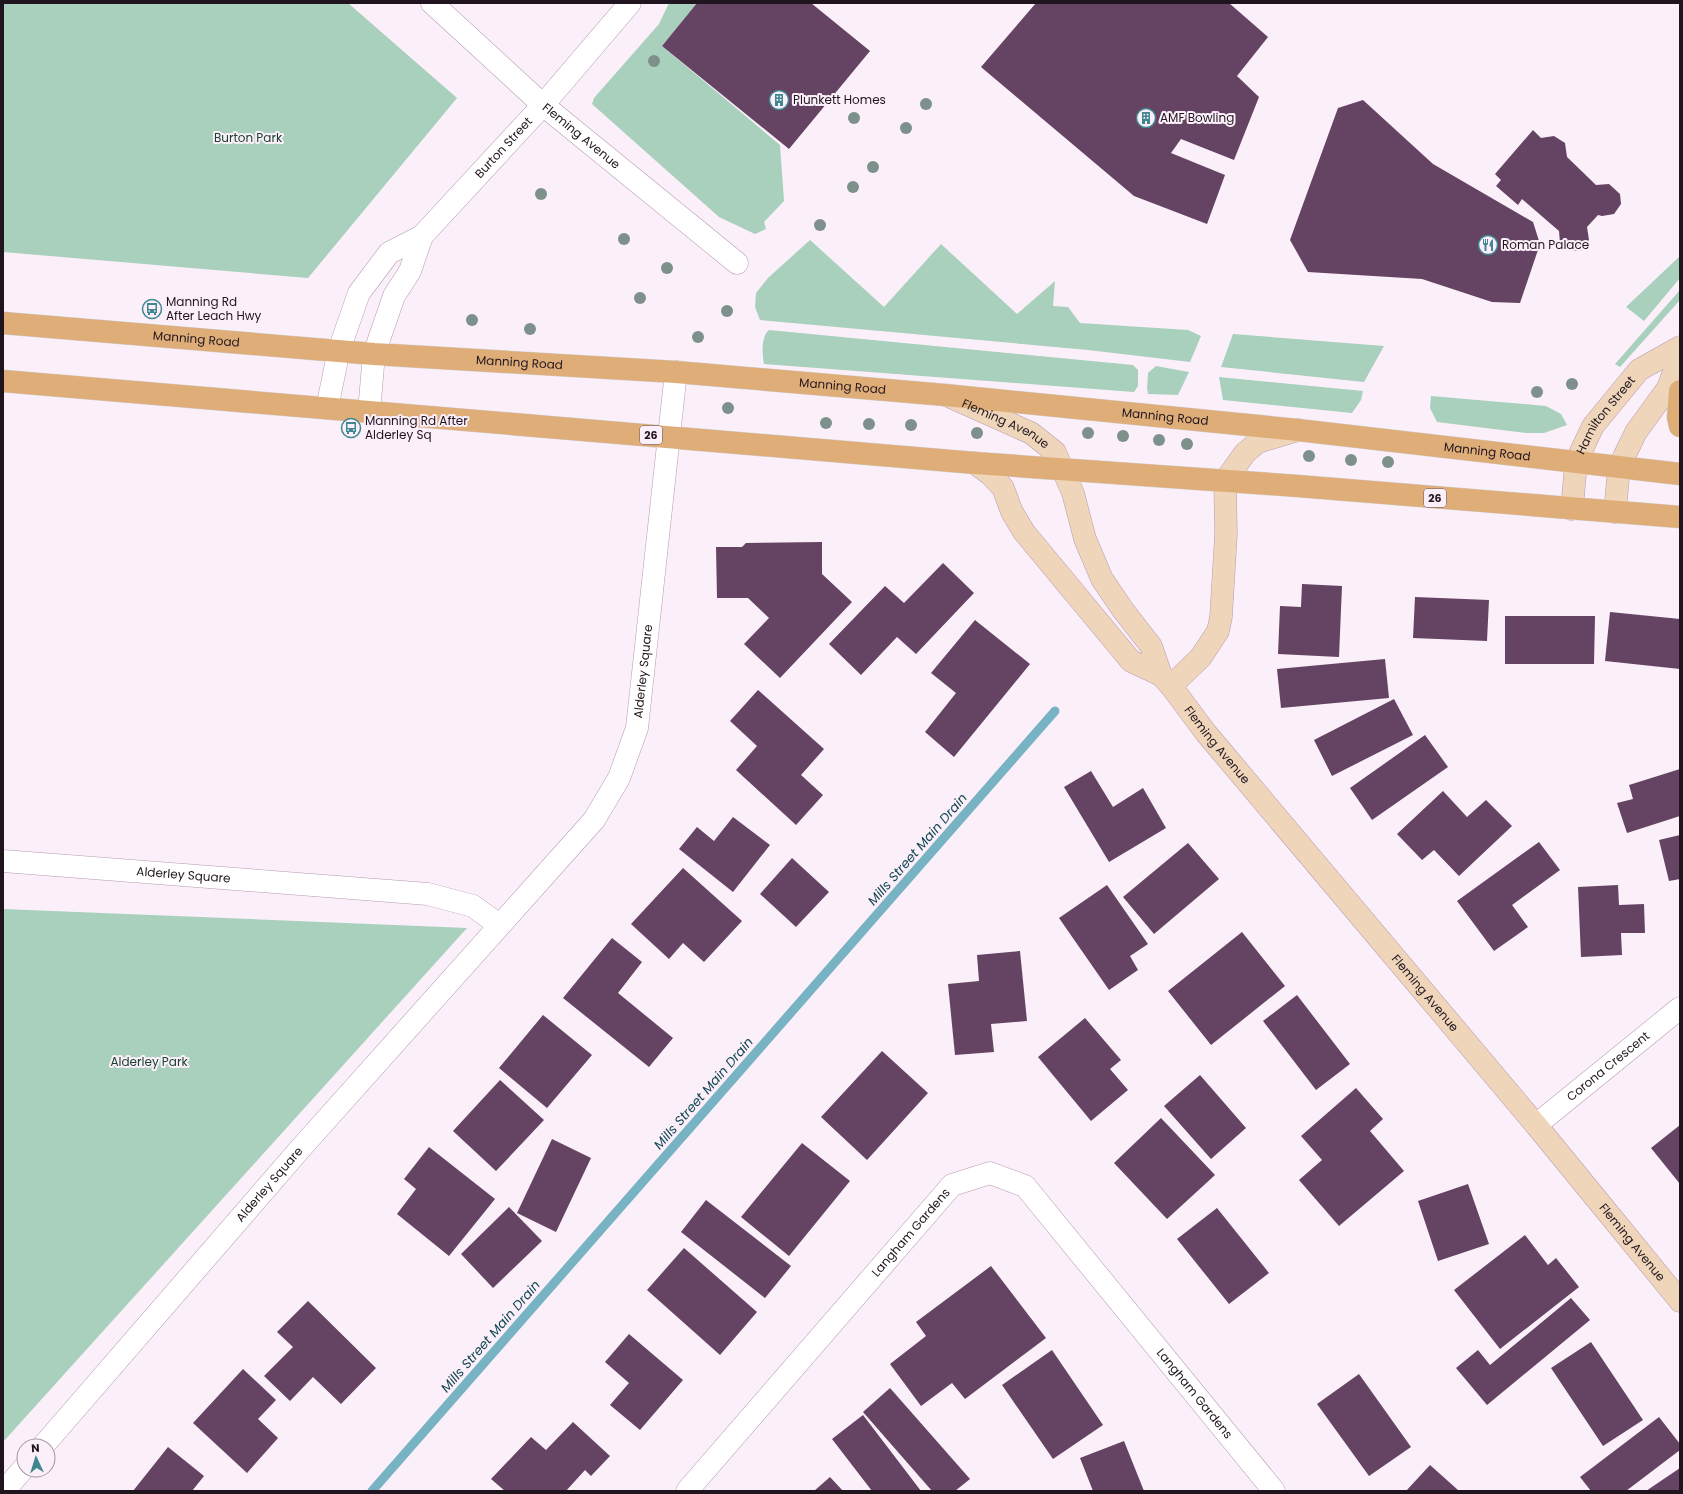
<svg xmlns="http://www.w3.org/2000/svg" width="1683" height="1494" viewBox="0 0 1683 1494" font-family="Poppins,sans-serif">
<style>
.green{fill:#a8d0bc}
.lines{fill:none;stroke-linecap:round;stroke-linejoin:round}
.stream{stroke:#78b3c3;stroke-width:9}
.building{fill:#654362}
.street-casing{stroke:#b69ab3;stroke-width:23}
.secondary-casing{stroke:#b69ab3;stroke-width:23}
.primary-casing{stroke:#d2d0d2;stroke-width:23}
.street{stroke:#fff;stroke-width:22}
.secondary{stroke:#efd6bb;stroke-width:22}
.primary{stroke:#dfad77;stroke-width:22}
.tree{fill:#7e908b}
.labels{text-anchor:middle;stroke-width:4;stroke-linejoin:round;paint-order:stroke}
.shield{fill:#fbeffa;stroke:#625660;stroke-width:1}
.shield-label{font-size:11px;font-weight:bold;fill:#20151e}
.poi-label{font-size:12px;fill:#20151e;stroke:#fbeffa;text-anchor:start}
.street-label{font-size:12px;fill:#20151e;stroke:#fbeffa}
.park-label{font-size:12px;fill:#174231;stroke:#fbeffa}
.water-label{font-size:13px;font-style:italic;fill:#114652;stroke:#fbeffa}
</style>
<rect width="100%" height="100%" fill="#fbeffa"/>
<path class="green" d="M3 3H348L457 98 308 278 3 252Z
M669 3H697L662 46 780 145 784 201 764 222 766 229 755 234 719 217 592 104 594 98 659 24Z
M810 240 884 307 941 244 1017 314 1055 281 1053 306 1068 307 1080 323 1188 330 1201 336 1190 362 1088 350 760 320 755 307 756 293 768 278Z
M1680 256V278L1644 321 1626 307Z
M1680 290V300L1620 367 1615 364Z
M769 330 1133 365 1138 370V386L1134 392 764 364C762 354 761 337 769 330Z
M1233 334 1384 346 1364 382 1221 367Z
M1156 366 1189 372 1178 395 1148 394 1147 388 1148 373Z
M1219 377 1363 391 1361 400 1352 413 1223 400Z
M1431 396 1546 406 1561 414 1567 425 1544 433H1526L1437 422 1430 408Z
M3 909 467 928 3 1442Z"/>
<g class="lines">
<path class="stream" d="M372 1491 1055 711"/>
</g>
<path class="building" d="M697 3H811L870 51 789 149 662 46Z
M1036 3H1229L1268 37 1237 76 1259 97 1234 160 1181 139 1171 153 1225 175 1207 224 1134 196 981 67Z
M1363 100 1433 164 1533 222 1540 244 1520 303 1492 302 1422 279 1308 272 1290 240 1338 108Z
M1533 130 1541 138 1554 136 1565 143 1567 157 1596 185 1609 184 1620 194 1621 204 1614 214 1602 216 1598 215 1587 227 1589 240 1582 250 1570 251 1560 243 1559 231 1522 199 1518 205 1496 186 1501 180 1495 174Z
M822 542V574L852 602 780 678 744 644 769 618 748 598H717L716 547H742L746 543Z
M943 563 974 593 916 654 897 637 861 675 829 644 885 586 904 603Z
M1302 584 1342 586 1339 657 1278 654 1280 606 1301 607Z
M1415 597 1489 600 1487 641 1413 638Z
M1610 612 1680 619V669L1605 661Z
M1505 616H1595L1594 664H1505Z
M975 620 1030 664 954 757 925 732 956 693 931 673Z
M1385 659 1389 698 1281 708 1277 669Z
M758 690 824 749 801 775 823 795 796 825 736 770 757 746 730 721Z
M1394 699 1413 735 1332 776 1314 740Z
M1425 735 1448 767 1372 820 1350 788Z
M1680 769V816L1627 833 1617 803 1633 799 1629 785Z
M1091 771 1113 807 1143 788 1166 828 1109 862 1064 787Z
M1443 791 1467 817 1486 800 1512 826 1459 876 1434 850 1422 860 1397 834Z
M733 817 770 845 733 892 679 849 697 827 714 841Z
M1680 835V879L1669 881 1659 840Z
M1539 842 1560 870 1512 905 1528 927 1494 951 1457 901Z
M1188 843 1219 879 1154 934 1123 897Z
M792 858 829 892 796 927 760 894Z
M683 868 742 921 704 962 683 943 669 959 631 924Z
M1107 885 1148 944 1130 956 1138 970 1109 990 1059 918Z
M1618 885 1619 905 1644 904 1645 933H1621L1622 955 1581 957 1578 887Z
M1242 932 1285 986 1211 1045 1168 991Z
M612 938 642 962 618 993 673 1038 649 1067 563 998Z
M1020 951 1027 1021 991 1024 994 1052 955 1055 948 984 979 981 977 955Z
M1297 995 1350 1064 1316 1090 1263 1021Z
M543 1015 592 1055 547 1108 499 1068Z
M1085 1018 1121 1060 1110 1069 1128 1090 1091 1121 1038 1057Z
M882 1051 928 1093 867 1160 821 1117Z
M1200 1075 1246 1128 1211 1159 1164 1106Z
M500 1080 544 1120 496 1171 453 1131Z
M1356 1088 1383 1119 1370 1131 1404 1171 1339 1226 1299 1180 1322 1160 1301 1136Z
M1161 1118 1215 1175 1167 1219 1114 1163Z
M1680 1125V1184L1651 1148Z
M552 1139 591 1158 556 1232 517 1213Z
M802 1143 850 1181 789 1256 741 1217Z
M429 1147 495 1199 449 1256 397 1214 416 1189 404 1179Z
M1468 1184 1489 1244 1438 1261 1418 1201Z
M706 1200 791 1266 765 1298 681 1232Z
M509 1207 542 1241 493 1288 461 1254Z
M1217 1208 1269 1273 1229 1304 1177 1239Z
M1525 1235 1548 1265 1556 1258 1579 1287 1500 1349 1454 1290Z
M684 1248 757 1312 720 1355 647 1290Z
M991 1266 1046 1338 965 1399 952 1383 921 1406 890 1364 926 1336 916 1322Z
M1571 1298 1590 1320 1487 1405 1456 1368 1478 1350 1490 1365Z
M308 1301 376 1368 341 1404 313 1377 290 1401 264 1376 293 1347 277 1332Z
M629 1334 683 1380 640 1430 610 1405 629 1383 605 1362Z
M1591 1342 1643 1420 1603 1446 1551 1368Z
M1052 1350 1103 1425 1053 1459 1002 1385Z
M243 1369 276 1400 258 1419 278 1438 247 1473 193 1423Z
M1359 1374 1411 1447 1369 1476 1317 1404Z
M890 1388 970 1479 955 1491H932L863 1412Z
M863 1415 921 1491H872L832 1439Z
M1659 1417 1680 1444V1450L1626 1491H1591L1580 1477Z
M573 1422 610 1456 591 1476 585 1470 566 1491H505L491 1479 531 1437 546 1450Z
M1124 1441 1144 1491H1093L1080 1458Z
M168 1447 204 1476 192 1491H133Z
M1430 1465 1458 1490 1406 1491Z
M1680 1468V1491H1646Z
M830 1477 843 1491H814Z"/>
<g class="lines">
<defs>
<g id="street">
<path id="s1" d="M432 3 543 105 737 263"/>
<path id="s2" d="M327 408 339 350 359 293 389 253 422 236 543 105 630 3"/>
<path d="M369 412 374 354 394 296 410 271 422 236"/>
<path id="s3" d="M3 861 428 894 473 906 499 925"/>
<path id="s4" d="M1536 1125 1680 1008"/>
<path id="s5" d="M43 1446 300 1149 594 820 619 778 637 728 676 372"/>
<path d="M4 1491 24 1468"/>
<path id="s6" d="M687 1491 952 1185 990 1173 1025 1186 1274 1491"/>
</g>
<g id="secondary">
<path id="s7" d="M948 396 1031 433 1055 452 1073 493 1085 539 1102 579 1123 610 1151 646 1161 675"/>
<path id="s8" d="M975 463 991 475 1003 488 1012 512 1024 532 1131 661 1161 675 1171 686 1206 733 1536 1125 1680 1301"/>
<path id="s9" d="M1572 509 1576 462 1593 426 1639 370 1680 347"/>
<path d="M1615 512 1619 467 1636 432 1668 388 1680 355"/>
<path d="M1171 686 1201 657 1218 631 1221 617 1226 534 1225 481 1245 453 1258 442 1298 430"/>
</g>
<g id="primary">
<path id="s10" d="M3 323 374 354 676 372 945 395 1298 430 1680 474"/>
<path d="M3 381 975 463 1298 486 1680 517"/>
<path d="M1680 391 1678 417 1680 426"/>
</g>
</defs>
<use href="#street" class="street-casing"/>
<use href="#secondary" class="secondary-casing"/>
<use href="#primary" class="primary-casing"/>
<use href="#street" class="street"/>
<use href="#secondary" class="secondary"/>
<use href="#primary" class="primary"/>
</g>
<g class="tree">
<circle cx="654" cy="61" r="6"/>
<circle cx="926" cy="104" r="6"/>
<circle cx="854" cy="118" r="6"/>
<circle cx="906" cy="128" r="6"/>
<circle cx="873" cy="167" r="6"/>
<circle cx="853" cy="187" r="6"/>
<circle cx="541" cy="194" r="6"/>
<circle cx="820" cy="225" r="6"/>
<circle cx="624" cy="239" r="6"/>
<circle cx="667" cy="268" r="6"/>
<circle cx="640" cy="298" r="6"/>
<circle cx="727" cy="311" r="6"/>
<circle cx="472" cy="320" r="6"/>
<circle cx="530" cy="329" r="6"/>
<circle cx="698" cy="337" r="6"/>
<circle cx="1572" cy="384" r="6"/>
<circle cx="1537" cy="392" r="6"/>
<circle cx="728" cy="408" r="6"/>
<circle cx="826" cy="423" r="6"/>
<circle cx="869" cy="424" r="6"/>
<circle cx="911" cy="425" r="6"/>
<circle cx="977" cy="433" r="6"/>
<circle cx="1088" cy="433" r="6"/>
<circle cx="1123" cy="436" r="6"/>
<circle cx="1159" cy="440" r="6"/>
<circle cx="1187" cy="444" r="6"/>
<circle cx="1309" cy="456" r="6"/>
<circle cx="1351" cy="460" r="6"/>
<circle cx="1388" cy="462" r="6"/>
</g>
<defs>
<symbol id="building-ring" viewBox="-11 -11 22 22"><circle r="9.5" fill="#fbeffa" stroke="#408790" stroke-width="1.5"/><path d="M-4-6H4V6H1V3H-1V6H-4ZM-2.5-4.3h1.7v1.8h-1.7ZM.8-4.3h1.7v1.8H.8ZM-2.5-1h1.7V.8h-1.7ZM.8-1h1.7V.8H.8Z" fill="#408790"/></symbol>
<symbol id="restaurant-ring" viewBox="-11 -11 22 22"><circle r="9.5" fill="#fbeffa" stroke="#408790" stroke-width="1.5"/><path d="M-5-6h1v4h1v-4h1v4h1v-4h1v5L-1.5 .5V6h-2V.5L-5-1ZM5-6V6H3V1.5H1.5Q1.5-4 5-6Z" fill="#408790"/></symbol>
<symbol id="bus-ring" viewBox="-11 -11 22 22"><circle r="9.5" fill="#fbeffa" stroke="#408790" stroke-width="1.5"/><path d="M-5-6H5V4H4V6H2V4H-2V6H-4V4H-5ZM-3.5-4V0h7V-4ZM-3.5 1.2v1.5H-2V1.2ZM2 1.2v1.5H3.5V1.2Z" fill="#408790"/></symbol>
</defs>
<g fill-rule="evenodd">
<use href="#building-ring" x="768" y="89" width="22" height="22"/>
<use href="#building-ring" x="1135" y="107" width="22" height="22"/>
<use href="#restaurant-ring" x="1477" y="234" width="22" height="22"/>
<use href="#bus-ring" x="141" y="298" width="22" height="22"/>
<use href="#bus-ring" x="340" y="417" width="22" height="22"/>
</g>
<g class="labels">
<g class="shield">
<rect x="640" y="426" width="22" height="18" rx="3"/>
<rect x="1424" y="489" width="22" height="18" rx="3"/>
</g>
<g class="shield-label">
<text x="651" y="439">26</text>
<text x="1435" y="502">26</text>
</g>
<g class="poi-label">
<text x="793" y="104">Plunkett Homes</text>
<text x="1160" y="122">AMF Bowling</text>
<text x="1502" y="249">Roman Palace</text>
<text x="166" y="306">Manning Rd<tspan x="166" dy="14">After Leach Hwy</tspan></text>
<text x="365" y="425">Manning Rd After<tspan x="365" dy="14">Alderley Sq</tspan></text>
</g>
<g class="street-label">
<text dy="4" stroke="none"><textPath href="#s1" startOffset="200">Fleming Avenue</textPath></text>
<text dy="4" stroke="none"><textPath href="#s2" startOffset="327">Burton Street</textPath></text>
<text dy="4" stroke="none"><textPath href="#s10" startOffset="194">Manning Road</textPath></text>
<text dy="4" stroke="none"><textPath href="#s10" startOffset="518">Manning Road</textPath></text>
<text dy="4" stroke="none"><textPath href="#s10" startOffset="842">Manning Road</textPath></text>
<text dy="4" stroke="none"><textPath href="#s9" startOffset="103">Hamilton Street</textPath></text>
<text dy="4" stroke="none"><textPath href="#s10" startOffset="1166">Manning Road</textPath></text>
<text dy="4" stroke="none"><textPath href="#s7" startOffset="64">Fleming Avenue</textPath></text>
<text dy="4" stroke="none"><textPath href="#s10" startOffset="1490">Manning Road</textPath></text>
<text dy="4" stroke="none"><textPath href="#s5" startOffset="993">Alderley Square</textPath></text>
<text dy="4" stroke="none"><textPath href="#s8" startOffset="377">Fleming Avenue</textPath></text>
<text dy="4" stroke="none"><textPath href="#s3" startOffset="181">Alderley Square</textPath></text>
<text dy="4" stroke="none"><textPath href="#s8" startOffset="701">Fleming Avenue</textPath></text>
<text dy="4" stroke="none"><textPath href="#s4" startOffset="93">Corona Crescent</textPath></text>
<text dy="4" stroke="none"><textPath href="#s5" startOffset="346">Alderley Square</textPath></text>
<text dy="4" stroke="none"><textPath href="#s6" startOffset="342">Langham Gardens</textPath></text>
<text dy="4" stroke="none"><textPath href="#s8" startOffset="1025">Fleming Avenue</textPath></text>
<text dy="4" stroke="none"><textPath href="#s6" startOffset="750">Langham Gardens</textPath></text>
</g>
<g class="park-label">
<text x="248" y="142">Burton Park</text>
<text x="149" y="1066">Alderley Park</text>
</g>
<g class="water-label">
<text transform="translate(917 849) rotate(-49)" y="5">Mills Street Main Drain</text>
<text transform="translate(703 1093) rotate(-49)" y="5">Mills Street Main Drain</text>
<text transform="translate(490 1336) rotate(-49)" y="5">Mills Street Main Drain</text>
</g>
</g>
<rect width="1683" height="1494" fill="none" stroke="#20151e" stroke-width="8"/>
<g transform="translate(36 1458) rotate(356)"><circle r="19" fill="#fbeffa" stroke="#a398a2"/>
<path d="M0-3L7 15L0 10L-7 15Z" fill="#408790"/>
<text y="-6" font-size="11" font-weight="bold" text-anchor="middle" fill="#20151e">N</text>
</g>
</svg>
